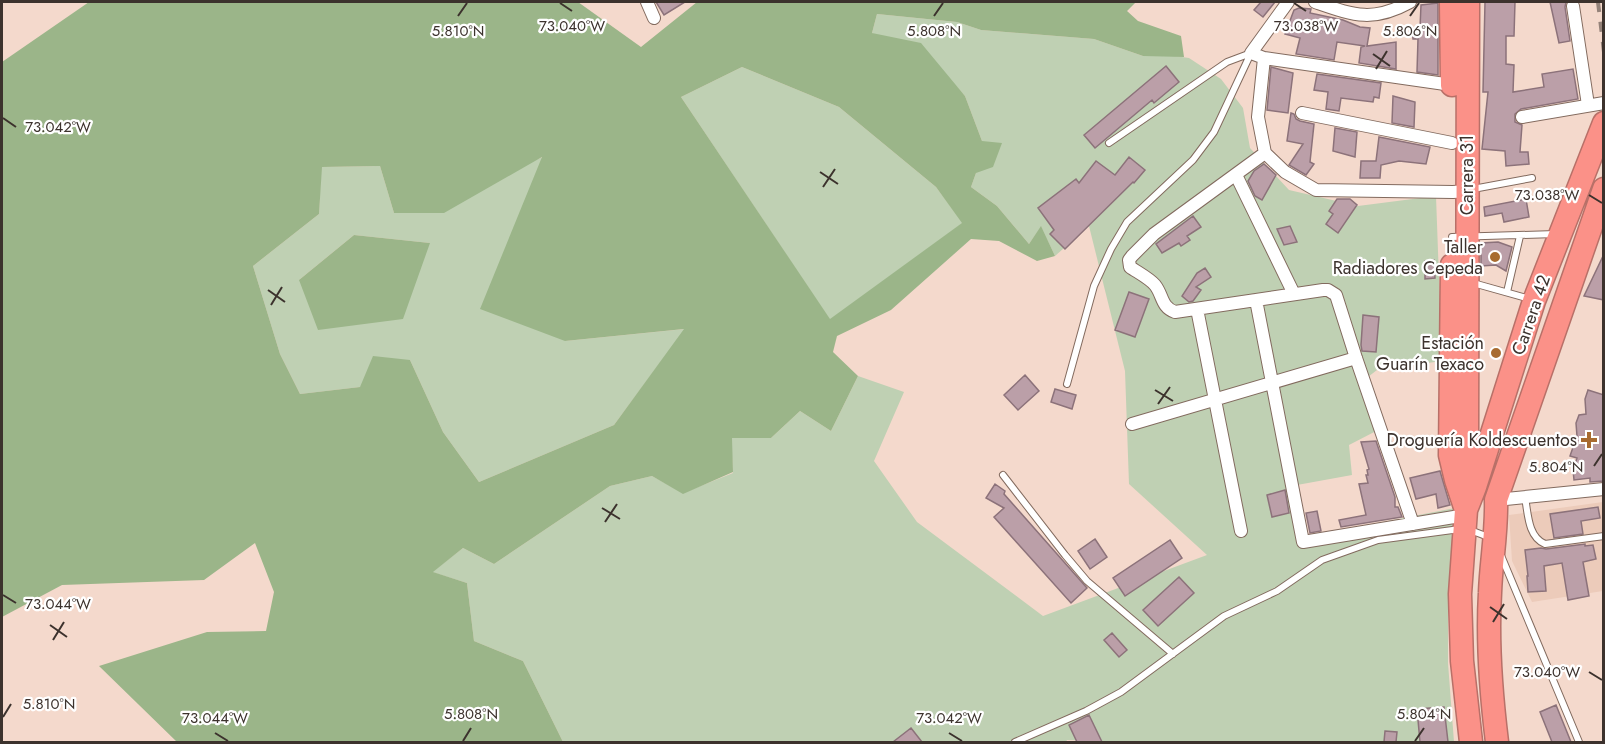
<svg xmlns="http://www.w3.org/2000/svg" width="1605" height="744" viewBox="0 0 1605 744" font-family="Jost,sans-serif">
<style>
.built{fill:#eccbba}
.green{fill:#bfd0b3;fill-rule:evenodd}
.forest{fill:#9bb589;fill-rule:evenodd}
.building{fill:#bb9fa8;stroke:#8c727a;stroke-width:1.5}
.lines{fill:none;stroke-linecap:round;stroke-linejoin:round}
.lane-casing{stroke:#826a5e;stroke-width:8}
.street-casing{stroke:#826a5e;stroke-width:14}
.highway-casing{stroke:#b87068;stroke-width:25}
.lane{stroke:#fff;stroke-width:6}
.street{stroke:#fff;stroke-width:12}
.highway{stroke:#fb9188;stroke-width:22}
.rail{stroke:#948279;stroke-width:4;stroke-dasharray:10 10;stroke-linecap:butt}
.ticks{fill:none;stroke:#3c322d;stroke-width:2}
.poi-dot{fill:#a86b30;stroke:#fff;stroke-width:2}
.labels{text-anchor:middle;stroke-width:4.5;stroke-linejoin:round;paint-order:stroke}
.street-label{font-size:18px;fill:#3c322d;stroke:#fff}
.poi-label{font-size:18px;fill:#3c322d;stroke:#fff;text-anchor:end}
.ticks-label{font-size:15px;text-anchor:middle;fill:#3c322d;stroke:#fff;stroke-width:4.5;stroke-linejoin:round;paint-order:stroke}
</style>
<rect width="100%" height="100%" fill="#f4d9cc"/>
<path class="built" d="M1603 502V591L1532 602 1512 561 1509 515Z"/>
<path class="green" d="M877 14 957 22 981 30 1094 39 1143 56H1175L1189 58 1221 79 1243 108 1250 148 1289 190 1358 206 1436 196 1442 361 1377 370 1364 380 1380 429 1349 445 1352 475 1297 485 1305 537 1455 508 1448 607V663L1454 742H1127L1067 740 1066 742H563L523 661 474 641 467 583 432 572 463 548 494 564 610 486 652 476 683 493 733 473 731 438H771L800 411 831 431 858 376 904 392 874 461 917 522 1043 616 1207 555 1129 484 1125 371 1089 226 1055 256 1041 227 1029 244 997 206 971 187 976 173 982 141 965 96 949 78 872 33Z
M742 67 839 107 936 187 963 223 830 320 681 97Z
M543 157 565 341 685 329 614 425 479 482 443 432 410 360 360 387 300 394 280 354 253 266 319 214 321 167 380 166 394 213ZM354 235 430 243 299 280Z"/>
<path class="forest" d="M89 2H578L641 47 697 2H1136L1127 11 1138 21 1181 36 1184 57 1143 56 1094 39 981 30 957 22 877 14 872 33 921 43 965 96 982 141 1002 143 993 167 976 173 971 187 997 206 1029 244 1041 226 1055 256 1037 261 999 241 971 239 891 310 837 336 833 352 858 376 831 431 800 411 771 438H732L733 472 683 494 652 476 610 486 494 564 463 548 433 572 467 583 474 641 523 661 563 742H177L99 666 207 632 266 631 274 592 255 543 204 580 62 585 2 617V62ZM742 67 839 107 936 187 962 223 830 319 681 97ZM542 157 480 309 565 341 684 329 614 425 479 482 443 432 410 360 373 356 360 387 300 394 280 354 253 266 319 214 322 167 380 166 394 213H444Z
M354 235 430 243 403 319 318 330 299 280Z"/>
<path class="building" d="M656 2H685L664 15Z
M1261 2H1275L1263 17 1254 10Z
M1485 2H1515L1514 36H1506V64L1514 65 1513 92 1544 87 1542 74 1573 69 1578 99 1521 109 1515 114V122L1522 125 1520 152H1528L1529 164 1506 166 1505 151 1482 149 1488 92H1483Z
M1550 2H1566L1565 7 1570 41 1559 43Z
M1438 3V75L1417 72 1418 39H1413L1412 30 1420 28 1421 5Z
M1299 8 1311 9 1310 13 1343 20 1360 27 1370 28 1367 46 1396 42V69L1359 63 1361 47 1365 46 1337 42 1334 60 1296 54 1300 38 1285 34 1294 10Z
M1166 66 1179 82 1154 103 1152 100 1095 148 1084 135Z
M1271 67 1293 73 1288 113 1267 110Z
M1317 74 1381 83 1379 98 1374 97 1373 102 1341 98 1339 111 1326 109 1328 92 1314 90Z
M1393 96 1415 102 1414 127 1392 123Z
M1291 113 1294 114 1296 119 1300 121 1314 124 1310 162 1314 164 1306 175 1289 165 1303 144 1287 141Z
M1335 128 1357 132 1355 157 1333 151Z
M1379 137 1430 147 1426 164 1399 161 1381 165 1380 178H1360L1361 161H1376Z
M1129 157 1145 170 1134 183 1133 182 1065 249 1050 234 1054 230 1038 208 1076 179 1079 183 1096 161 1115 175Z
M1264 164 1276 175 1262 200 1255 196 1248 181 1254 171Z
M1337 199H1350L1357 205 1338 233 1326 224 1333 214 1329 211Z
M1526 199 1529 217 1504 222 1502 213 1485 216 1484 207Z
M1193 216 1201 227 1187 236 1190 240 1181 246 1179 243 1162 253 1156 244Z
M1290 226 1297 242 1284 245 1277 229Z
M1498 242 1512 247 1506 271 1496 265 1481 266V243Z
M1604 254V300L1584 296Z
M1434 260 1435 278 1425 279V261Z
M1205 268 1211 277 1196 287 1201 290 1193 301 1189 302 1182 296 1197 273Z
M1129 292 1149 299 1135 337 1115 330Z
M1363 315 1379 317 1376 352 1362 351 1361 345Z
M1025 375 1039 391 1018 410 1004 395Z
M1055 389 1076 395 1072 409 1051 402Z
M1588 390 1604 395V481L1590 482V478L1574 480 1573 470 1577 458 1570 456 1577 436 1576 423 1579 415 1586 414 1585 399Z
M1376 441 1395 497V507H1398L1402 517 1341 527 1339 520 1366 515 1359 484 1368 483 1366 475H1368L1367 470 1369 469 1361 442Z
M1440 471 1450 505 1438 508 1436 494 1416 499 1410 478Z
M995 484 1005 491 1004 494 1087 588 1071 603 994 517 1004 508 986 498Z
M1285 490 1289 513 1272 517 1267 495Z
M1598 507 1600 518 1581 521 1583 534 1554 538 1550 514Z
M1317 511 1321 531 1310 533 1306 513Z
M1095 539 1107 557 1090 569 1078 551Z
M1170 540 1182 558 1125 596 1113 578Z
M1585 544V546L1593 545 1596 559 1583 562 1589 596 1568 600 1562 563 1544 566 1546 591 1528 592 1527 576H1528L1525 550 1541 548 1546 549Z
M1179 577 1194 593 1158 626 1143 610Z
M1112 633 1127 650 1119 657 1104 640Z
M1556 705 1571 742H1552L1540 712Z
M1444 707 1448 742H1420L1417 709Z
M1089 715 1102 742H1077L1069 725Z
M911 728 922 742H893Z
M1385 731 1397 732 1396 742H1384Z"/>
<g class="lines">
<defs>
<path id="lane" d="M1109 143 1227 62 1251 53
M1473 189 1532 178
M1452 237 1556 234
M1473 283 1530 299
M1507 292 1520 236
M1067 384 1094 286 1111 249 1127 222 1193 160 1214 132 1251 53
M1003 475 1065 555 1087 581 1173 654
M1525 497C1528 514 1528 537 1545 544L1604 536
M1470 530 1491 538
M1500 553 1579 742
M1015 742 1086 711 1121 692 1224 616 1277 591 1322 560 1378 540 1460 529"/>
<path id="street" d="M647 2 654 18
M1288 2 1251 53 1264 58 1452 85
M1315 2C1353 15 1372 23 1410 2
M1573 6 1588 105
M1264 58 1258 117 1265 153 1285 172 1316 190 1453 192 1467 191
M1302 113 1452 143
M1522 117 1604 103
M1265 153 1154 234 1132 256 1129 260 1130 267C1137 272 1149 278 1155 285 1163 295 1161 307 1175 312L1323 290H1328L1336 295 1356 358 1413 524
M1236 175 1294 294
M1256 300 1303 542 1466 515
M1197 309 1241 531
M1132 424 1356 358
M1496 500 1604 489"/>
<path id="highway" d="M1451 2 1452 85
M1468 2 1467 453 1470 471 1475 485
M1452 265 1450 455 1456 480 1466 510
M1471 742 1462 661 1460 594 1466 510 1475 487 1534 301 1604 123
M1497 742C1491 693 1487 643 1490 593 1491 562 1497 532 1496 500L1604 189"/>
</defs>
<use href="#lane" class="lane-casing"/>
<use href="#street" class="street-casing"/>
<use href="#highway" class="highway-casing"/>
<use href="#lane" class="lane"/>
<use href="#street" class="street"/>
<use href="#highway" class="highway"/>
<path class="rail" d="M1598 2 1604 52"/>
</g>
<path class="ticks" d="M560 3 572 11M1294 3 1306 11M458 16 467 3M934 16 943 3M1410 16 1419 3M1373 54 1390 66M1376 69 1387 51M3 118 16 127M820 172 838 184M823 187 835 169M1589 195 1602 203M268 290 285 302M271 305 282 287M1155 390 1173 401M1158 404 1170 387M1594 466 1602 454M602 508 620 519M605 522 617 504M3 595 16 603M1490 607 1507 619M1493 622 1504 604M50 625 67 637M53 640 64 622M1589 672 1602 680M3 717 11 704M215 733 228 741M949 733 962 741M463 741 471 728M1415 741 1424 728"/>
<g class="poi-dot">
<circle cx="1495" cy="257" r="6"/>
<circle cx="1496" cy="353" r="6"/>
<path d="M1586 431h6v6h6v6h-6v6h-6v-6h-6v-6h6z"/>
</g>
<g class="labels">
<g class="street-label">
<text transform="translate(1467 175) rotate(-90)" y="6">Carrera 31</text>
<text transform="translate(1531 315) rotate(-71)" y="6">Carrera 42</text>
</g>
<g class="poi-label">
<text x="1483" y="253">Taller<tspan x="1483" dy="21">Radiadores Cepeda</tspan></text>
<text x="1484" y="349">Estación<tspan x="1484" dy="21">Guarín Texaco</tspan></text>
<text x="1577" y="446">Droguería Koldescuentos</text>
</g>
</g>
<g class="ticks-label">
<text x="572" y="31">73.040°W</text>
<text x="1306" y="31">73.038°W</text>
<text x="934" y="36">5.808°N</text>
<text x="1410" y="36">5.806°N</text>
<text x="458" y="36">5.810°N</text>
<text x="58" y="132">73.042°W</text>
<text x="1547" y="200">73.038°W</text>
<text x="1556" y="472">5.804°N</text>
<text x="58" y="609">73.044°W</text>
<text x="1547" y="677">73.040°W</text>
<text x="49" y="709">5.810°N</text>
<text x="471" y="719">5.808°N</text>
<text x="1424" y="719">5.804°N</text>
<text x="215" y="723">73.044°W</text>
<text x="949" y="723">73.042°W</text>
</g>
<rect width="1605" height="744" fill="none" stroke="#3c322d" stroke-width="6"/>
</svg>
